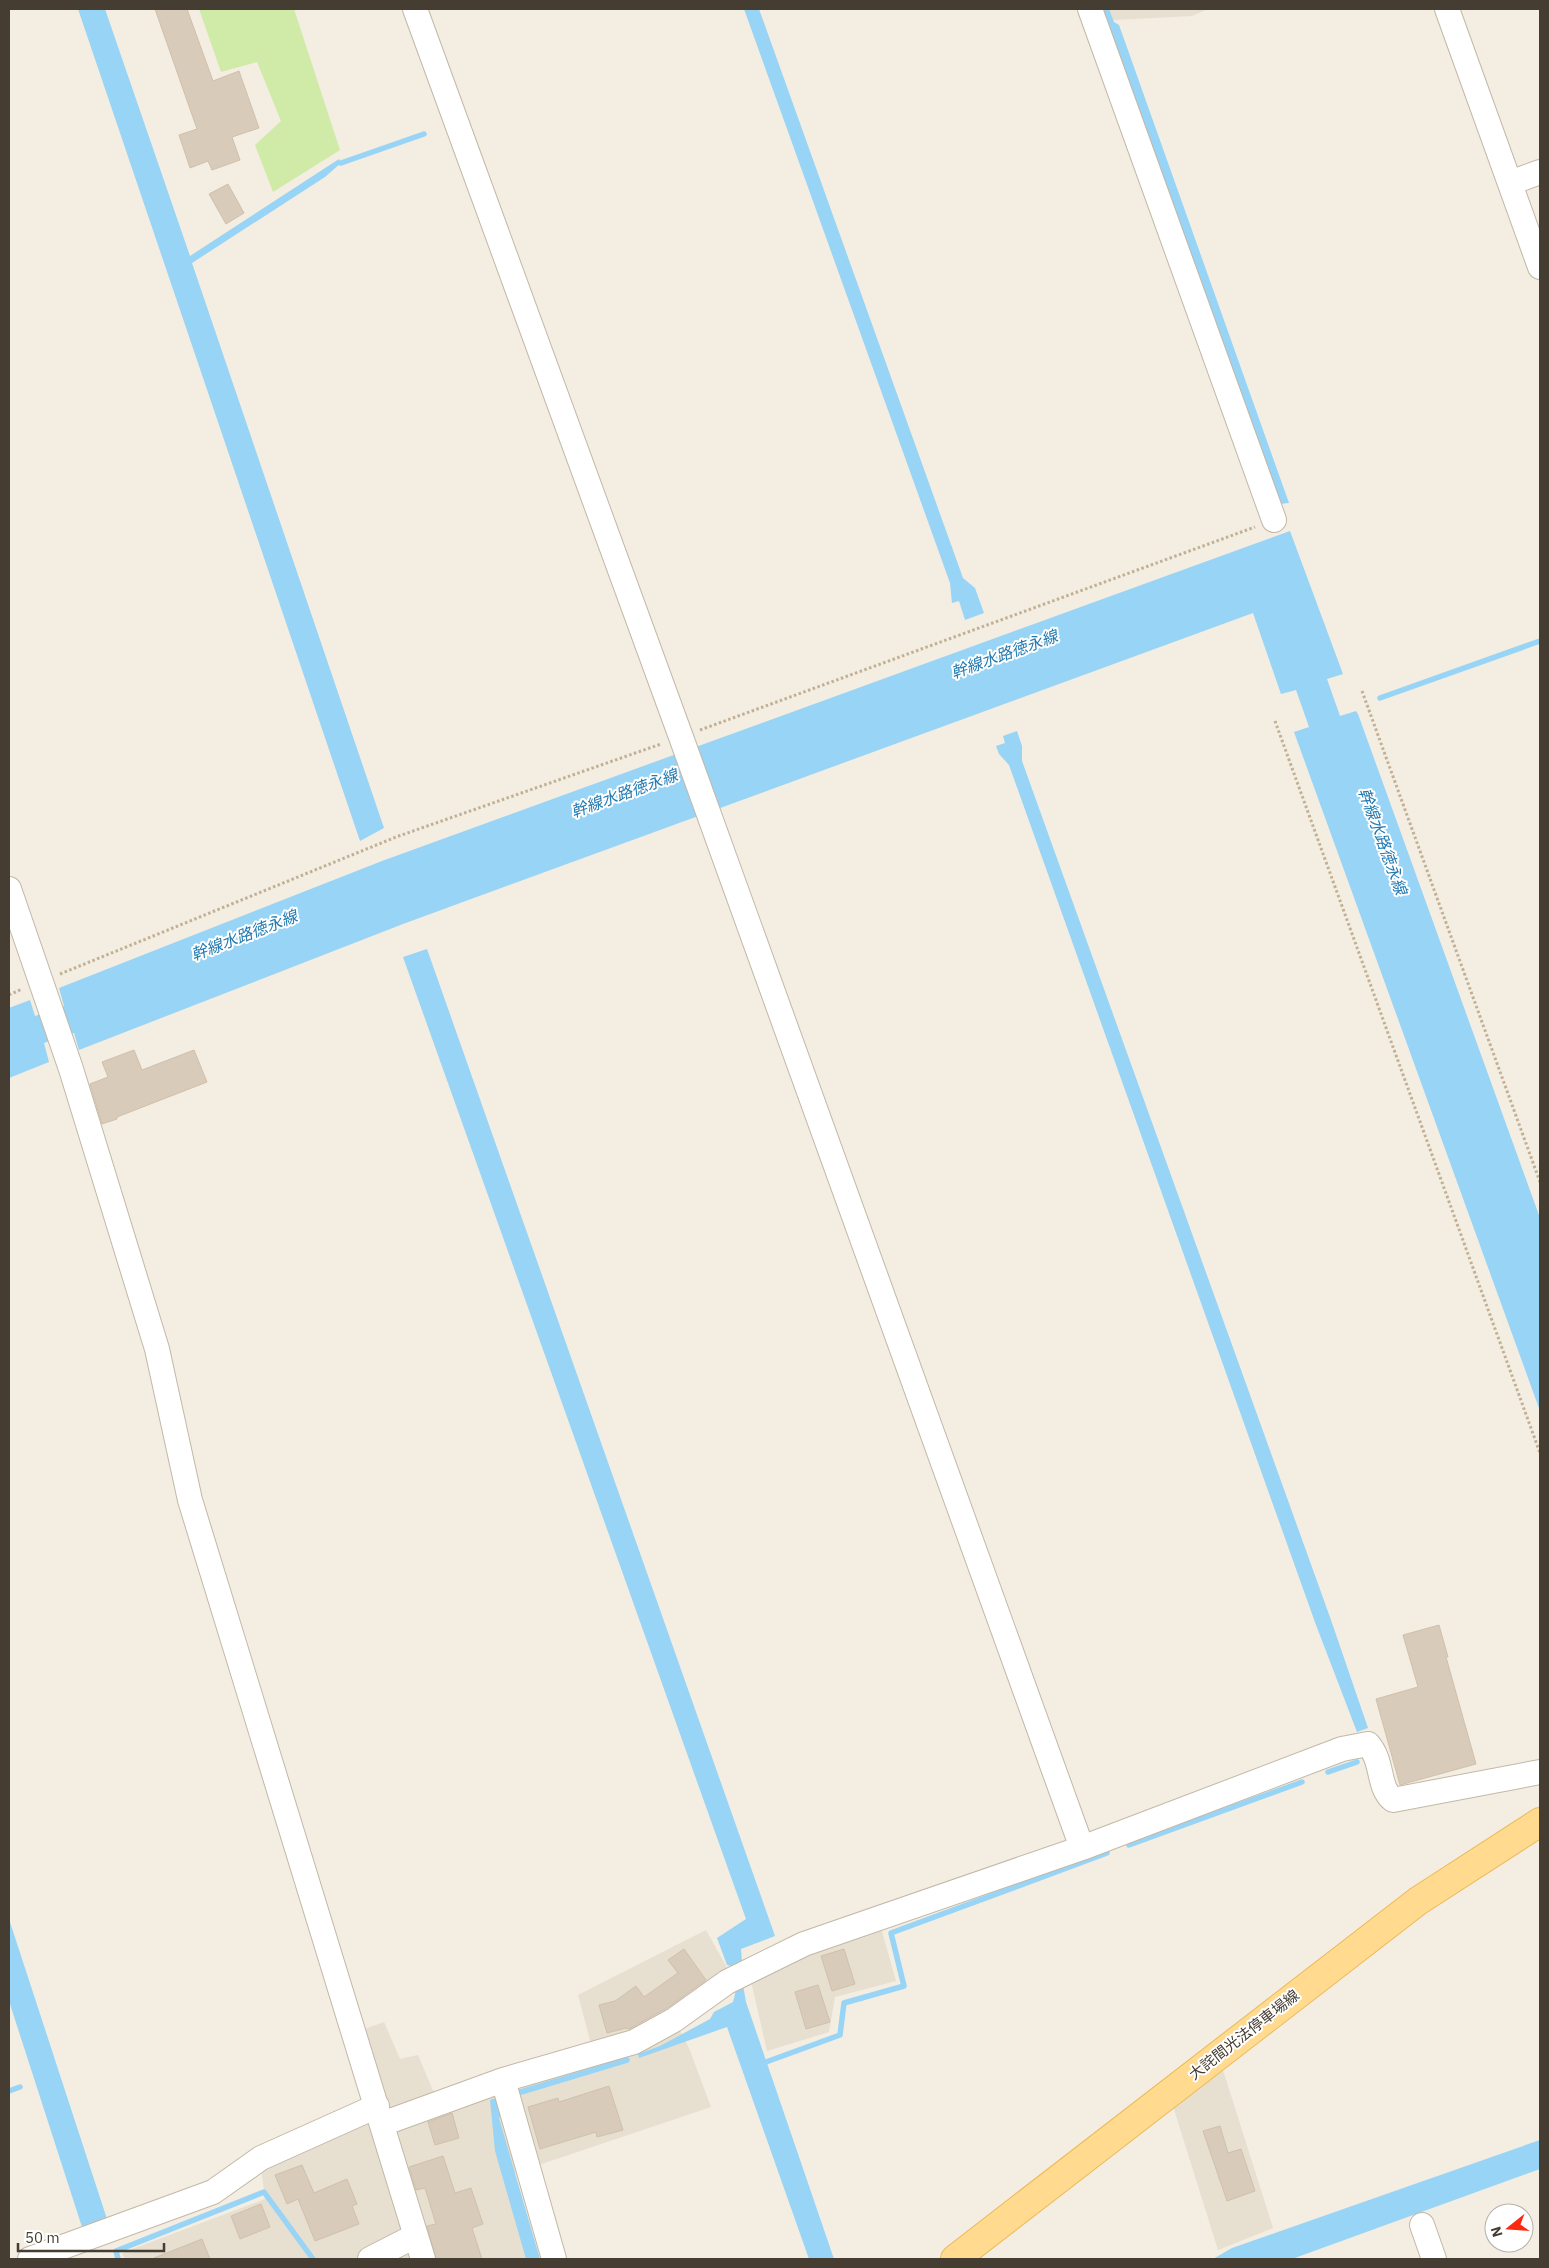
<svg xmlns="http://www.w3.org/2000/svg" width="1549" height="2268" viewBox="0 0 1549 2268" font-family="'IBM Plex Sans','Noto Sans JP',sans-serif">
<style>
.residential{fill:#e7dfd0}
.green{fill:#d0eba7}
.water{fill:#98d4f6}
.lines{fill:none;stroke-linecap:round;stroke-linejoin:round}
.stream{stroke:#98d4f6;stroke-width:5.5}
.building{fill:#d8cbba;stroke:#d1c0aa}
.minor-casing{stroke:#c2b8a7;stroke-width:26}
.major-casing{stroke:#edb956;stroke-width:30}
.path{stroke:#c2b094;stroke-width:3;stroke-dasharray:2.5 2.5;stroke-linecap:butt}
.minor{stroke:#fff;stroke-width:24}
.major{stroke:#ffda8f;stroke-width:28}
.labels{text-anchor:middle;stroke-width:4;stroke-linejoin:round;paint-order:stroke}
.street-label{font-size:15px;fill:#453d32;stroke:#fff}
.water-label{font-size:16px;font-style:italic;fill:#227ab1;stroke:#fff}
</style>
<rect width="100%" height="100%" fill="#f3ede2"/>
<path class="residential" d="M1108 9H1208L1192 16 1112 20Z
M881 1928 896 1981 835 1997 829 2032 767 2051 751 1981 678 2027 689 2048 711 2107 509 2175 535 2259H125L122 2253 265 2199 261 2166 383 2110 362 2030 384 2022 400 2059 418 2055 434 2093 591 2044 578 1995 706 1930 730 1973Z
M1222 2067 1273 2228 1218 2250 1173 2106Z"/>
<path class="green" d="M199 9H294L340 150 273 192 255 145 281 121 257 62 221 72Z"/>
<path class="water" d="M78 9H105L190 256 339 159 341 163 325 177 192 263 384 828 360 841Z
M744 9H759L963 578 975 588 984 613 965 620 959 601 952 603 950 583Z
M1100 9H1109L1114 22 1119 25 1289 503 1280 504Z
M1290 531 1343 674 1327 679 1340 716 1356 711 1358 714 1540 1218V1411L1294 732 1309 727 1296 690 1281 694 1253 613 403 924 79 1050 74 1033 44 1043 49 1062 9 1078V1008L30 1000 35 1016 64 1006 59 988 382 861Z
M1017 731 1022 746V761L1331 1620 1368 1728 1357 1732 1316 1625 1009 765 999 754 996 746 1005 743 1003 736Z
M427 949 775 1936 741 1949 742 1962 731 1966 727 1965 717 1938 746 1919 403 957Z
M9 1919 107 2219 82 2227 9 2001Z
M743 1985 746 2002 834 2259H809L727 2027 639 2058 638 2054 660 2046 710 2019 714 2012 733 2002 736 1990Z
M496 2098 502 2116 499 2118 540 2259H526L495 2151 490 2100Z
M1540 2140V2169L1292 2259H1213L1232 2248Z"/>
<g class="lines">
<path class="stream" d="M341 163 424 134
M1380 698 1540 641
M1328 1772 1357 1762
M1129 1845 1302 1782
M766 2062 840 2035 844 2003 904 1986 891 1933 1107 1853
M9 2091 20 2087
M521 2092 627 2060
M118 2259 116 2251 264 2192 313 2259"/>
</g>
<path class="building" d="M155 9H187L213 81 239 71 259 128 232 137 240 160 212 170 208 161 190 168 179 135 197 129Z
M228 184 244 213 226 224 209 194Z
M134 1050 142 1070 194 1050 207 1082 117 1117V1119L102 1124 90 1084 108 1077 102 1062Z
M1439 1625 1448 1657H1446L1476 1764 1400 1785 1376 1699 1418 1687 1403 1635Z
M684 1949 706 1980 670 2006 629 2029 626 2028 607 2033 599 2005 615 2001 636 1986 644 1997 678 1973 668 1960Z
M844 1949 855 1984 832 1991 821 1956Z
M818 1985 830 2022 806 2029 795 1992Z
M609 2086 623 2130 597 2137 596 2132 540 2149 528 2107 558 2098 559 2102Z
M452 2113 459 2138 435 2145 428 2122Z
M1220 2126 1228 2153 1241 2149 1255 2191 1227 2201 1203 2131Z
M443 2156 455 2193 471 2188 483 2224 472 2228 482 2259H436L427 2226 436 2224 425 2188 416 2190 409 2167Z
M302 2165 314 2193 347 2179 357 2204 352 2206 359 2224 315 2241 298 2199 287 2204 275 2175Z
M261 2204 270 2227 240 2239 231 2216Z
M202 2239 210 2259H154V2258Z"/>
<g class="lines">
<defs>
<path id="minor" d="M415 9 681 737 1082 1848
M1090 9 1274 520
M1447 9 1540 267
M1510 183 1540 172
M9 889 71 1069 157 1349 190 1500 423 2259
M503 2080 554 2259
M382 2124 503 2080 634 2042 674 2020 727 1982 804 1944 1082 1848 1342 1749 1368 1744C1384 1762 1377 1787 1393 1800L1540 1772
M1422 2225 1434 2259
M30 2259 213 2192 261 2158 377 2106
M370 2259 415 2236"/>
<path id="major" d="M955 2259 1418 1901 1540 1822"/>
</defs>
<use href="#minor" class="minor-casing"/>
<use href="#major" class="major-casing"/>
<path class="path" d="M1362 691 1540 1182
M1275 721 1540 1453
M700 730 1255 527
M60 974 396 837 661 744
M9 995 22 989"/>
<use href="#minor" class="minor"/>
<use href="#major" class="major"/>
</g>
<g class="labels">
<g class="street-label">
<text transform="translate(1244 2035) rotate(-38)" y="5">大詫間光法停車場線</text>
</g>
<g class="water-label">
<text transform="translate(1004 654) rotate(-20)" y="6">幹線水路徳永線</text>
<text transform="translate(624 793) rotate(-20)" y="6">幹線水路徳永線</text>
<text transform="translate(1383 841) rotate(70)" y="6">幹線水路徳永線</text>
<text transform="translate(244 935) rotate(-21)" y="6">幹線水路徳永線</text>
</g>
</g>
<rect width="1549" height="2268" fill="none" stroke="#453d32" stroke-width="20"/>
<g transform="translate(1509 2228) rotate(253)"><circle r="24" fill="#ffffff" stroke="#b5b1ad"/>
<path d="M0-4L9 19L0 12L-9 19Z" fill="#ff270d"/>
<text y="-8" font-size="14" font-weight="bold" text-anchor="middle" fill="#453d32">N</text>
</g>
<path d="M18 2243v8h146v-8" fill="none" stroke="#453d32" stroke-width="2.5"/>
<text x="25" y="2243" font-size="15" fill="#453d32" stroke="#ffffff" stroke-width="4" paint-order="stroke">50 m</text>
</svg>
